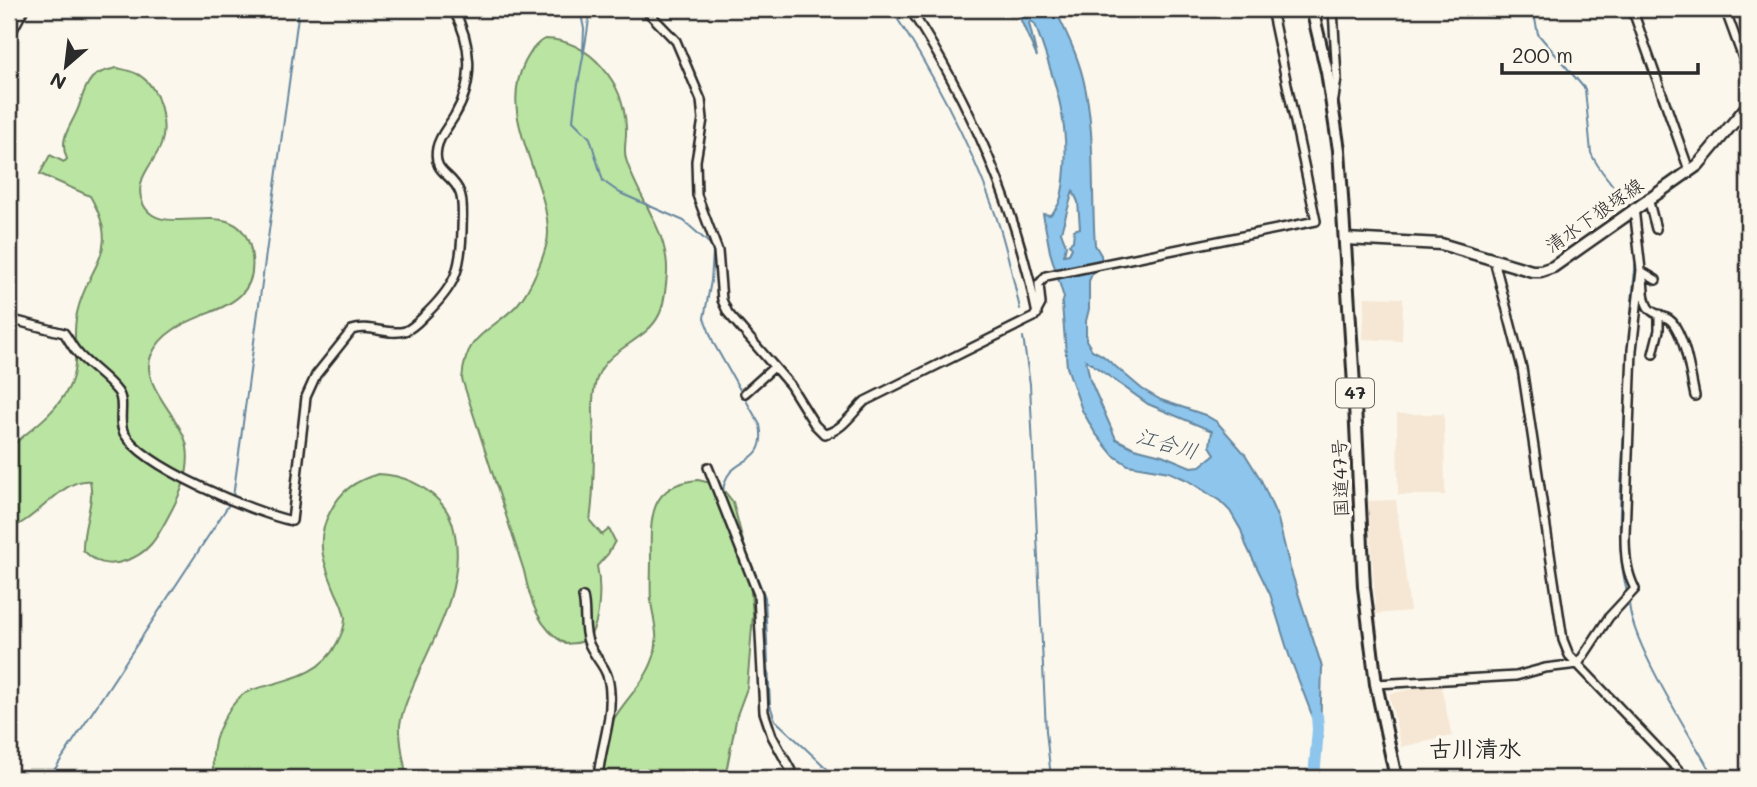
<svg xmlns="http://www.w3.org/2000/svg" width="1757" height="787" viewBox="0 0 1757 787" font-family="Mali,'Klee One',sans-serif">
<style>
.built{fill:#f6e7d4}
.green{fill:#b9e4a1;stroke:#728866;stroke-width:2}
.water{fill:#8dc5ec;stroke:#66879f;stroke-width:2;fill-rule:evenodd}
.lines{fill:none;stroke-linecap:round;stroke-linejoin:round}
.stream{stroke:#66879f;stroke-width:2}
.river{stroke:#8dc5ec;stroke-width:12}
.minor-casing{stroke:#2b2b2b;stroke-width:12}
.secondary-casing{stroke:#2b2b2b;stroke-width:15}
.trunk-casing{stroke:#2b2b2b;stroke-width:16}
.minor{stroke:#fbf7ec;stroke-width:7}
.secondary{stroke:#fbf7ec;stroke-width:10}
.trunk{stroke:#fbf7ec;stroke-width:10}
.labels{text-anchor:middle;stroke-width:7;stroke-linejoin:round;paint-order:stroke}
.shield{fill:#fbf7ec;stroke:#696865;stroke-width:2}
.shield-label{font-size:18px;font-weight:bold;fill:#2b2b2b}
.street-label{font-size:19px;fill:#2b2b2b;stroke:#fbf7ec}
.water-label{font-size:21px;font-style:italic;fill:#485965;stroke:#fbf7ec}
.quarter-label{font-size:23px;font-weight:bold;fill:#2b2b2b;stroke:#fbf7ec}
</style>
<rect width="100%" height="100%" fill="#fbf7ec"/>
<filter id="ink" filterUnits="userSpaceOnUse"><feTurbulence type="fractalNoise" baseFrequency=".0143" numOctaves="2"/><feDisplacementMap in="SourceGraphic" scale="14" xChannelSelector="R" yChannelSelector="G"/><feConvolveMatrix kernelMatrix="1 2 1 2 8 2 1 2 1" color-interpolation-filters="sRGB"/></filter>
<g filter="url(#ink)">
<path class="built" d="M1365 297 1403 298 1402 341 1363 339Z
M1397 414H1444L1445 495H1398Z
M1396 500 1410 611 1376 614 1368 501Z
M1440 683 1452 736 1401 747 1389 694Z"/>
<path class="green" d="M545 39C591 40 624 83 626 127 627 138 623 149 626 159 637 197 669 232 667 273 666 285 665 304 659 315 646 342 607 348 597 378 590 399 594 420 594 441 594 467 594 495 590 521L602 535 609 529 615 541 608 554 597 566C601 584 601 624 588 638 583 644 572 643 566 644 538 629 530 600 524 571L462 379C466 332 489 334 517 305 529 292 548 251 548 233 548 177 496 118 525 62 531 52 534 44 545 39Z
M117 68C126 70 135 71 142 77 160 90 168 124 161 145 154 163 136 177 141 198 155 251 244 182 252 257 260 323 173 303 151 356 139 385 183 419 187 447 191 473 180 495 168 517 157 538 148 554 125 561 107 567 96 563 83 550 82 526 95 503 90 481 64 477 37 520 9 529V448C30 430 56 413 69 387 81 362 71 338 77 313 88 263 123 253 90 196L40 174 50 155 64 162 67 159C57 136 74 124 80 103 83 94 85 86 92 78 98 72 108 70 117 68Z
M378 474C402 475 424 485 440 502 451 514 454 526 456 541 462 591 435 635 416 679 410 693 402 710 400 725 399 742 404 762 407 778H214C211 759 213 739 223 721 227 713 234 702 242 695 249 690 258 688 266 686 295 678 323 672 337 643 341 635 345 628 345 618 344 609 340 601 336 593 324 564 314 541 330 512 341 490 355 481 378 474Z
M698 480 715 484 725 492 733 502 748 561 753 615 747 688 737 715 725 778H597C600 759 603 739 612 722 624 700 645 683 653 659 660 639 654 622 651 602 650 587 651 573 651 559 650 518 649 484 698 480Z"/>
<path class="water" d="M1016 9H1055C1066 32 1077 54 1083 78 1096 129 1091 192 1095 245L1101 255 1102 266 1092 274 1089 281V309L1086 321V340L1092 350 1102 355 1142 389 1161 400 1205 415 1217 422 1245 454 1261 480 1278 519 1290 568 1322 667 1320 736 1289 655 1270 594 1246 545 1241 530 1230 511 1220 501 1187 480 1169 472 1128 465 1113 455 1095 433 1082 410 1067 367 1062 304 1064 298 1050 252 1043 214 1050 215C1061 206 1062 194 1064 180 1071 123 1054 78 1035 24L1031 21 1029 23 1037 57ZM1073 191 1078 202 1080 228 1074 230 1073 241 1069 244 1072 248 1069 254 1064 255 1066 245 1061 232ZM1086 360 1148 404 1212 431 1210 446 1215 454 1200 466 1191 467 1162 455 1134 448 1116 439 1090 380Z"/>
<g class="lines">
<path class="stream" d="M580 9 584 29 583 53
M590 9C587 47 576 83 573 121L590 138 603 181 620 193 684 221 710 244 713 253 711 281 704 318 714 344 760 425C769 471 725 452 723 493L765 597 770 705 775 720 837 778
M891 9C930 67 968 140 992 205 1005 239 1012 274 1020 309
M1533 9 1538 34 1585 89 1591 153C1599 173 1618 187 1628 209
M1631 218 1633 233
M1023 337 1030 384 1046 731 1051 778
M233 497 299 9
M1627 592C1615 544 1621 497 1623 448 1626 385 1629 322 1636 260
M1629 601C1629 641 1693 739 1714 778
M49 778 230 503"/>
<path class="river" d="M1314 778 1318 729 1317 716"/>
<defs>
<path id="minor" d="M645 9 676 41 701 100 703 119 696 161 697 195 718 251 722 300 728 313 790 385 815 425 824 434C842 431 852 413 865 401L1034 317 1041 304 1039 284 1046 276 1316 221 1271 9
M910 9C969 100 1016 206 1037 314
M1333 9 1337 78 1334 99
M1628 9 1635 17 1689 170
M1725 9 1748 72
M9 37 24 9
M1648 198 1656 229
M1494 260 1522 368 1563 640 1569 655 1686 778
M1641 271 1656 280
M1642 274C1645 285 1642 297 1648 307 1654 317 1669 314 1675 326 1687 346 1690 373 1695 396
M9 319 64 333C68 338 71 345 76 351 88 366 106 376 118 392 126 403 117 420 124 433 144 468 253 512 292 521L306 397 316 375 352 330C370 324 387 336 405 331 413 328 419 321 425 315 455 286 461 271 462 230 462 218 464 204 460 193 453 173 432 174 437 148 439 136 449 126 455 115 475 81 472 43 453 9
M1653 354 1659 330V314
M745 393 774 367
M708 467 758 594 764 712 772 736 795 778
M583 597C587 613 582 628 589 644 599 665 609 667 610 693 612 722 600 750 598 778
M1376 684 1516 676 1545 668 1578 664 1609 617 1635 589C1626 571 1625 554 1625 534L1632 350 1641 270 1634 208"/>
<path id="secondary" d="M1346 239 1441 244 1532 271H1541L1553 267 1698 165 1748 105"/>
<path id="trunk" d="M1312 9 1327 72 1339 150 1354 385 1364 587 1376 684 1396 778"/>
</defs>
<use href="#minor" class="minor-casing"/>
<use href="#secondary" class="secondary-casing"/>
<use href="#trunk" class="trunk-casing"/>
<use href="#minor" class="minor"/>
<use href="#secondary" class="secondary"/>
<use href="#trunk" class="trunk"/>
</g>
</g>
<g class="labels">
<rect class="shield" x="1336" y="378.5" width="38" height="29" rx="5"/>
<g class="shield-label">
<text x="1355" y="399">47</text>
</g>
<g class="street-label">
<text transform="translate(1594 215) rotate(-35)" y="7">清水下狼塚線</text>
<text transform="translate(1340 478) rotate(-92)" y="7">国道47号</text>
</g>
<g class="water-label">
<text transform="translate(1167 444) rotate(16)" y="7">江合川</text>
</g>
<g class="quarter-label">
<text x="1475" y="757">古川清水</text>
</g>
</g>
<rect width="1757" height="787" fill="none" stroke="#fbf7ec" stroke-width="35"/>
<rect x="18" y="18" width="1722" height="752" fill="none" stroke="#2b2b2b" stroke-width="2.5" filter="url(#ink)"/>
<g transform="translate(66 66) rotate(208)" stroke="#fbf7ec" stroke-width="5" paint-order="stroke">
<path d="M0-5L12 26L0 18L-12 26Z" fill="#2b2b2b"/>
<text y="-10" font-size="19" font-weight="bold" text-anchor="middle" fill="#2b2b2b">N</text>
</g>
<path d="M1502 63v10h196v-10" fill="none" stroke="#2b2b2b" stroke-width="3.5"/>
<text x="1512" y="63" font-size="21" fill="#2b2b2b" stroke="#fbf7ec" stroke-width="5" paint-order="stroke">200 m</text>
</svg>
